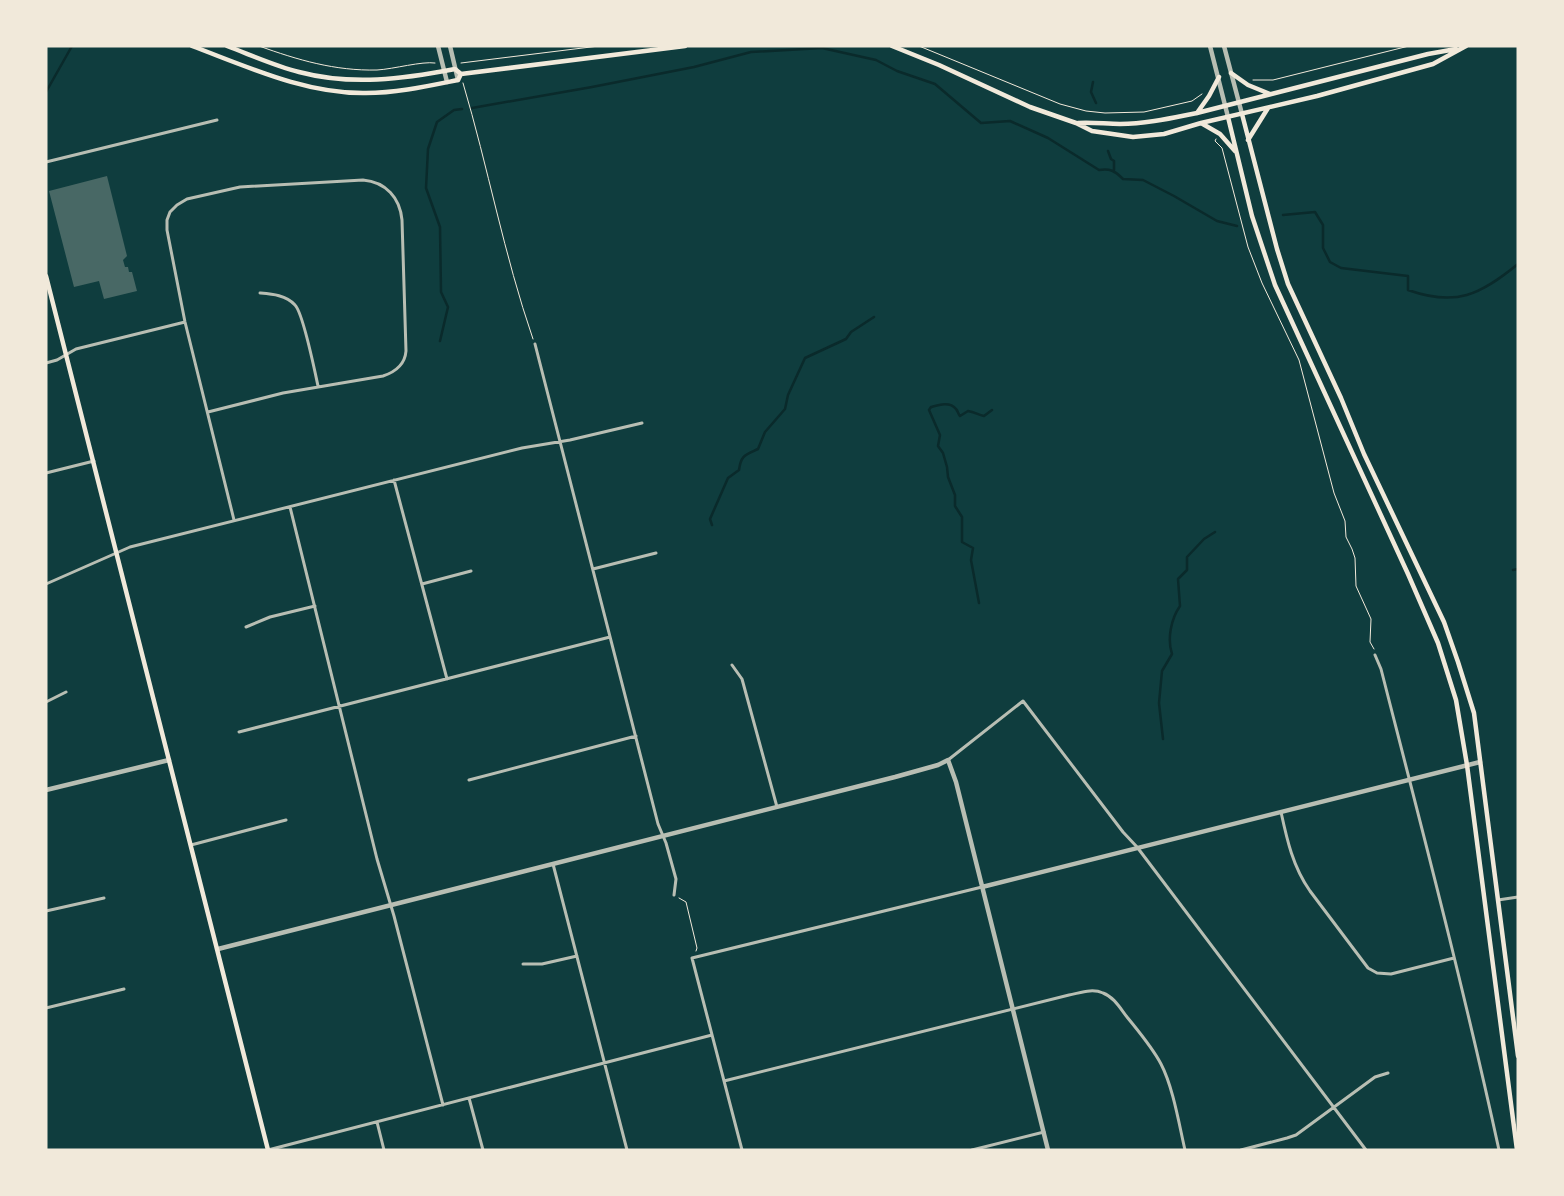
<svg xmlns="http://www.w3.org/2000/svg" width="1564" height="1196" viewBox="0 0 1564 1196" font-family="Signika,sans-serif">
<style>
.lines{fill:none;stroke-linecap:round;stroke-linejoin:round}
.stream{stroke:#0a2a2b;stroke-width:2.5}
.building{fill:#486865}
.path{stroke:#f1e9da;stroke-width:1}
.minor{stroke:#b8beb3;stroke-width:3}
.tertiary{stroke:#b8beb3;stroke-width:4.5}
.secondary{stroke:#f1e9da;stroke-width:4.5}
</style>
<rect width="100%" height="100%" fill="#0f3d3e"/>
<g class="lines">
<path class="stream" d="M1093 82 1091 92 1096 103
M46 92 72 46
M472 108 592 87 694 67 751 52 822 48 876 60 897 71 935 84 981 123 1010 121 1048 138 1099 170C1110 168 1115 171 1123 179L1143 180 1174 196 1217 221 1237 226
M1108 151 1111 159 1114 161V170
M1283 215 1315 212 1323 225V248L1330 262 1341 268 1408 276V290C1456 307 1480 295 1518 264
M440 341 448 307 441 292 440 227 426 188 428 149 437 122 454 110 462 109
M712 525 710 519 728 478 739 470C741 455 745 455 758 449L765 432 785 409 788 395 805 358 846 339 851 332 874 317
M1513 570 1518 569
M979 603 971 560 973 548 962 542V517L955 506V495L948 477 947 467 943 453 938 446 940 435 929 410 931 407C938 405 950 401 956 409 958 411 958 414 960 416L968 411C975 412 978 415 984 416L992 410
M1163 739 1159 703 1162 671 1172 654C1167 639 1171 619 1180 606L1178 579 1187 570V557L1204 539 1215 532"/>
</g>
<path class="building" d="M107 176 127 256 123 260 125 267H128L129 272H132L137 291 104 299 99 281 74 287 49 191Z"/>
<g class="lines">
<path class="path" d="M259 46C298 60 335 71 377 70 394 69 422 61 435 63
M919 46 1060 104 1086 111 1105 113 1144 112 1192 101 1202 94
M461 63 599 46
M1253 80H1273L1409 46
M463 83C488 167 504 255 533 339
M1216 139 1215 141 1222 148 1248 247 1262 283 1299 360 1334 493 1345 521 1346 537 1352 549 1355 558 1356 586 1371 619 1370 642 1374 649
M679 898 686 902 697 948 696 951"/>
<path class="minor" d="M46 162 217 120
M260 293C272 294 286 295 295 305 303 313 315 372 318 386
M535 344 658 824 666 843 676 879 674 895
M46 363 57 360 76 349 185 322
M208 412 283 393 383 376C395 372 405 364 406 351L402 220C400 198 386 182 363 180L240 187 187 199 177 205 170 212 167 220V230L185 322 234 520
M46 473 94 461
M394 480 447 679
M290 507 377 859 394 916 443 1105
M593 569 656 553
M46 584 130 547 522 448 570 440 642 423
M422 584 471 571
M246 627 270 617 315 606
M1375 655 1381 669C1422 829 1464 989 1499 1150
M732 665 742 679 777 807
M46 702 66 692
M239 732 610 637
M948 760 1023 701 1123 832 1137 847 1366 1150
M469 780 636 736
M1281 812C1287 840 1293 867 1310 891L1368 968 1377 973 1391 974 1454 958
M191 845 286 820
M553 864 627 1150
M1498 900 1518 897
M46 911 104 898
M523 964H542L577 956
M46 1008 124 989
M724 1081 1069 995C1080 993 1092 988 1103 993 1114 997 1120 1008 1127 1017 1139 1032 1152 1047 1161 1064 1173 1087 1179 1124 1185 1150
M469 1098 483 1150
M377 1122 384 1150
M268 1150 712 1035
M742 1150 692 958 982 887
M972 1150 1044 1132
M1241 1150 1287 1138 1296 1135 1375 1077 1388 1073"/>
<path class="tertiary" d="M438 46 447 82
M450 46 458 80
M1210 46 1228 117
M1224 46 1242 114
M46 790 169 760
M982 887 1480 762
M218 949 895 777 938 765 948 760 956 782 1048 1150"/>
<path class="secondary" d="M192 46C248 67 306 94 366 93 397 93 428 86 458 80L461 74
M227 46C251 55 275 66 299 72 352 86 403 79 455 69L461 74 685 46
M892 46 939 65 1030 107 1076 123 1092 131 1133 137 1164 134 1201 123 1317 96 1433 64 1466 46
M1231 73 1248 85 1270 94
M1197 113 1209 96 1219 77
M1242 114 1277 249 1288 284 1341 398 1364 454 1444 622 1458 662 1474 713 1518 1056
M1228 117 1252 216 1275 285 1408 574 1438 643 1456 700 1467 765 1517 1150
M1078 123C1093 122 1106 124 1120 124 1146 124 1172 118 1197 113L1428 54 1456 49
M1201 123 1220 134 1235 151
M1248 140 1268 108
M46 276 268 1150"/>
</g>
<rect width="1564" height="1196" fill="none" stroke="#f1e9da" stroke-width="95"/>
</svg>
